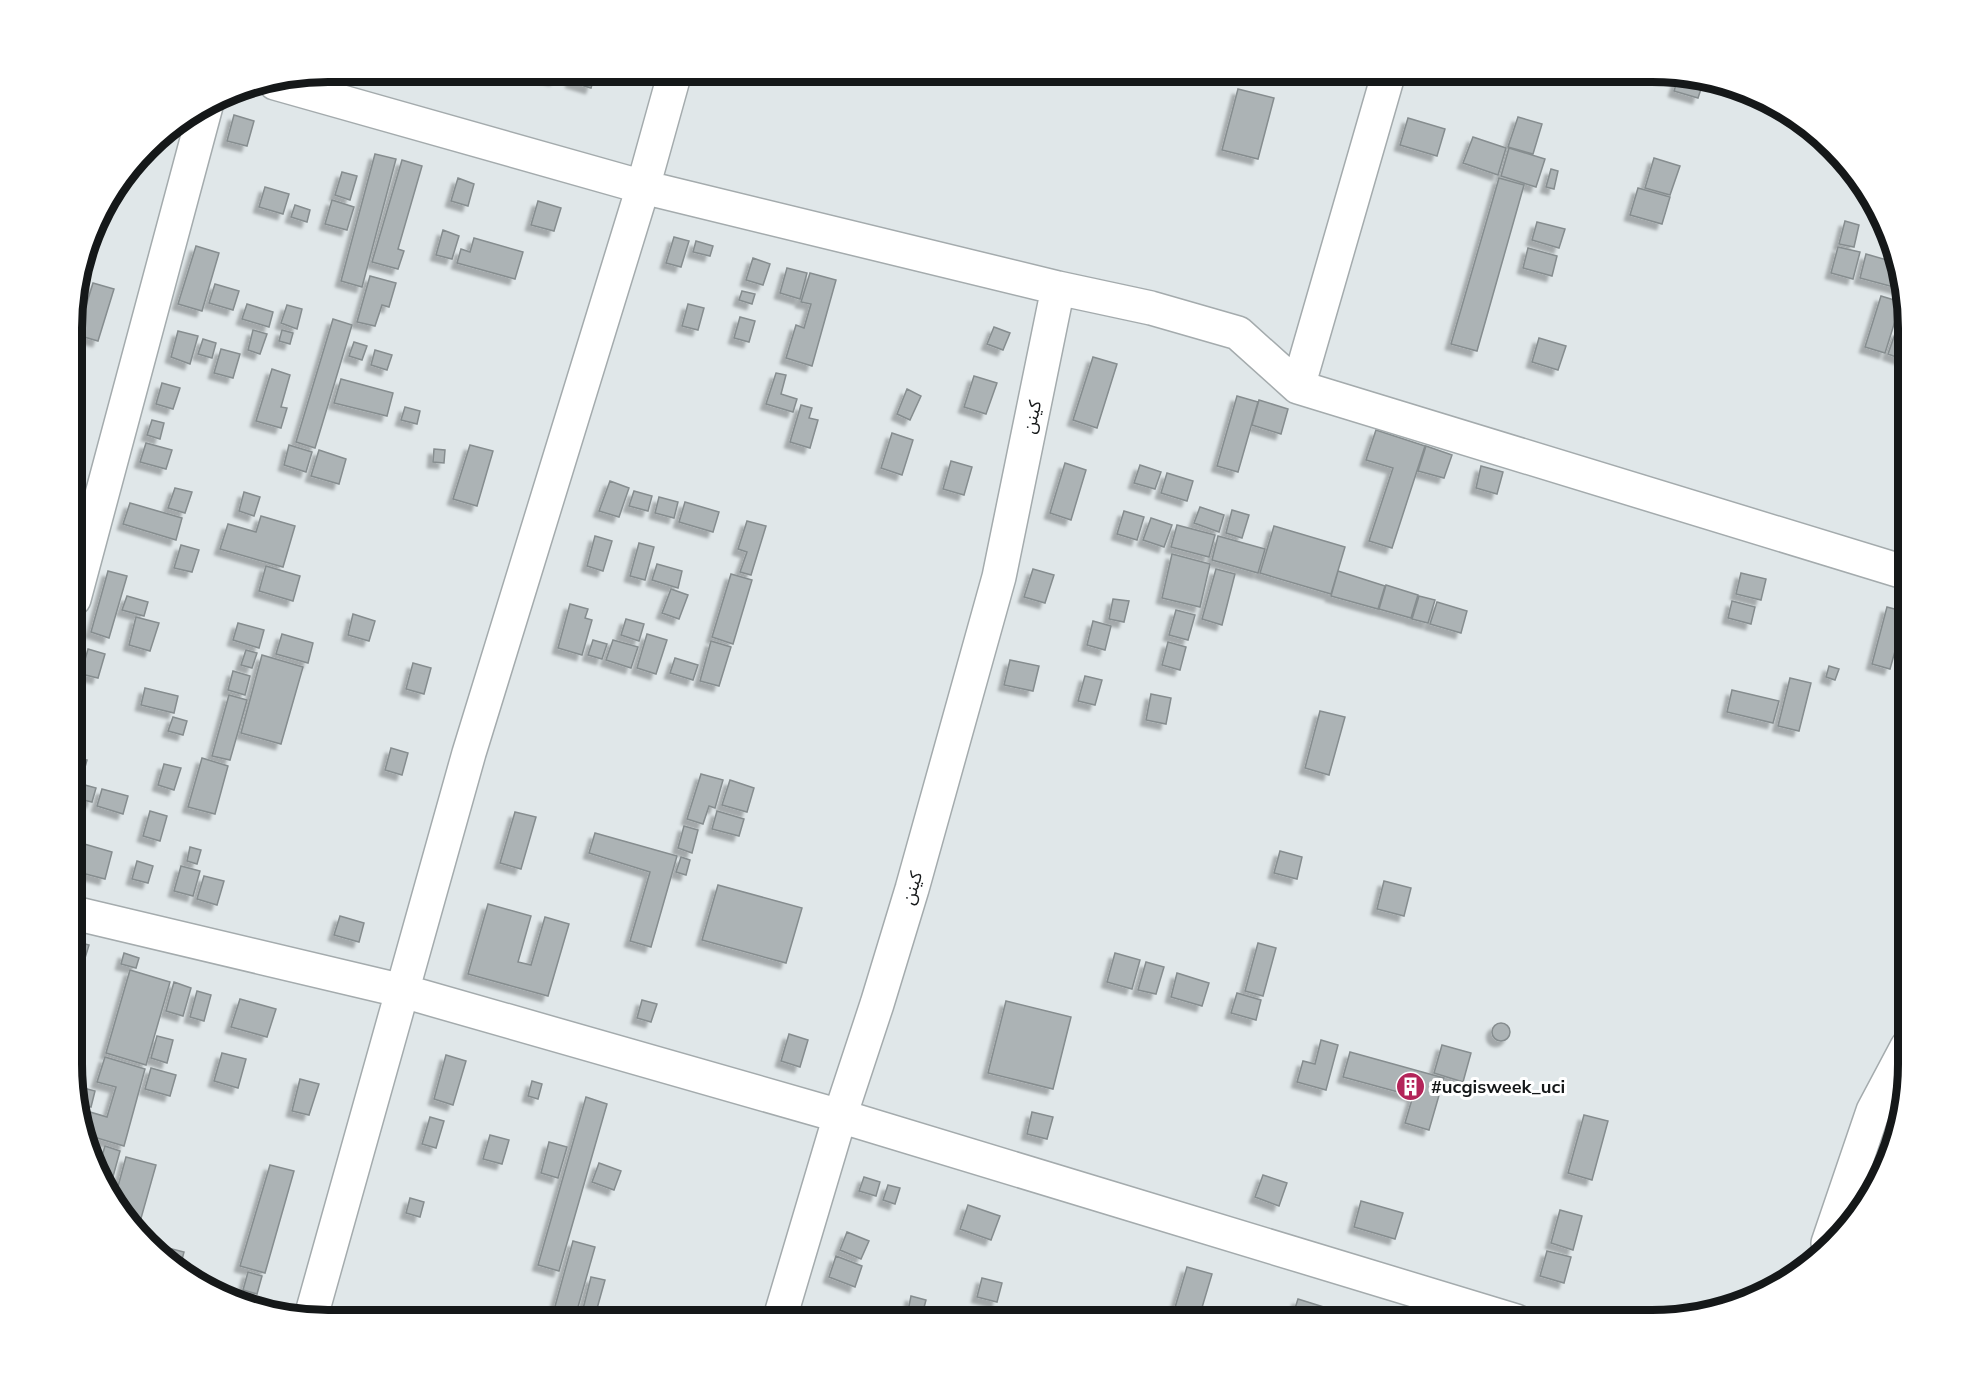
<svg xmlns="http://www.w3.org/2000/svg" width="1980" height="1393" viewBox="0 0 1980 1393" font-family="Mulish,'Noto Sans Arabic',sans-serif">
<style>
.building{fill:#acb3b5;stroke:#868d8f;stroke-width:1.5;filter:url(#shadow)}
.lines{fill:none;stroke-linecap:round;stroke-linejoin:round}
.minor-casing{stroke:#a4abad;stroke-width:36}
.minor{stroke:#fff;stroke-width:33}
.labels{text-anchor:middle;stroke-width:6;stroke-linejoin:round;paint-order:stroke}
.street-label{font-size:18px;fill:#151819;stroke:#fff}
.poi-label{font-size:18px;font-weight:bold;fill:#151819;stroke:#fff;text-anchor:start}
.rim{fill:none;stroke:#151819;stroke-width:8}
</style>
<defs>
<filter id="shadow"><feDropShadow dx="-5.5" dy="5.5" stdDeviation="1.5" flood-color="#0004"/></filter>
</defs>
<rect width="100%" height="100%" fill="#e0e7e9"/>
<path class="building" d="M539 72H558L555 80 538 75Z
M574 72H596L591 88 571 82Z
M1679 75 1704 80 1698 98 1674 91Z
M1238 89 1274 98 1258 159 1222 150Z
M234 115 254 121 247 146 227 141Z
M1518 117 1542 124 1533 154 1508 147Z
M1408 118 1445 129 1437 156 1400 145Z
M1473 137 1506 148 1498 175 1463 163Z
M1509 148 1545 159 1536 187 1501 176Z
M375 154 396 159 362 287 341 281Z
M1654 158 1680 166 1670 195 1645 188Z
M402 160 422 166 398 249 404 251 398 269 372 262Z
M1551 169 1558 171 1554 189 1546 187Z
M342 172 357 176 350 200 335 195Z
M458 178 474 184 468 206 451 201Z
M1499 178 1524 185 1477 351 1451 344Z
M265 187 289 194 283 214 259 207Z
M1638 188 1670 197 1662 224 1630 215Z
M332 200 354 207 347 230 325 224Z
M538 201 561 208 554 231 531 225Z
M295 205 310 210 307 222 291 217Z
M1845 221 1859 225 1854 247 1839 244Z
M1537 222 1565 229 1559 248 1532 240Z
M443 230 459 236 452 259 436 255Z
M674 237 689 241 681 267 666 263Z
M474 238 523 252 515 279 457 263 461 249 470 252Z
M696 241 713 246 710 256 693 252Z
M196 246 219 253 202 311 178 304Z
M1838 247 1860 252 1853 279 1831 273Z
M1528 248 1557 256 1552 276 1523 268Z
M1866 254 1894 262 1901 289 1860 278Z
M753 258 770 264 763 285 746 280Z
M787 268 807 273 800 299 780 293Z
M810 273 836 280 812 366 786 358 796 325 804 328 811 304 801 302Z
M370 276 396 283 389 307 382 305 375 326 357 322Z
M93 283 114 289 98 341 77 335Z
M215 284 239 291 233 310 209 303Z
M742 291 755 294 752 304 739 300Z
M1881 296 1901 302 1885 353 1865 347Z
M247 304 273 312 269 327 242 319Z
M688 304 704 308 698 330 682 326Z
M287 305 302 309 297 329 281 323Z
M740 317 755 321 749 342 734 338Z
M333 319 352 325 315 448 296 442Z
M994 327 1010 333 1003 350 987 344Z
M253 330 267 334 260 354 248 350Z
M282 330 293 333 290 344 279 341Z
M178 331 198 336 190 364 171 357Z
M1896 331 1907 335V361L1888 354Z
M1539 338 1566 346 1558 370 1532 362Z
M203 339 216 343 212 358 198 354Z
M354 342 367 346 362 360 349 356Z
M221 349 240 354 233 378 214 373Z
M375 350 392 355 387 370 371 365Z
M1093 357 1117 364 1097 428 1073 420Z
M272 369 290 375 281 407 287 408 281 428 256 421Z
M776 373 786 375 781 394 797 399 793 412 766 404Z
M974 376 997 383 986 414 964 407Z
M341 379 393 393 387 416 334 403Z
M162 383 180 388 173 409 156 404Z
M907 389 921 396 910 420 897 414Z
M74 393 84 395 76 423H74Z
M1237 396 1258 402 1238 472 1217 466Z
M1259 400 1288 409 1281 434 1252 425Z
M801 405 812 408 809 418 818 420 810 448 790 442Z
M405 407 420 411 417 424 401 420Z
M152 420 164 423 160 439 147 435Z
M1376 430 1425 446 1392 548 1369 541 1393 468 1366 460Z
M892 433 913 440 902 475 881 468Z
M146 443 172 450 166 469 140 462Z
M289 445 312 452 306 472 284 465Z
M470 445 493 451 477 506 453 499Z
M1426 446 1452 455 1444 478 1418 471Z
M434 449 445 450 444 463 433 462Z
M319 450 346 459 339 484 311 476Z
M951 461 972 467 964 495 943 489Z
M1065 463 1086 470 1071 520 1050 513Z
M1140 465 1161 472 1155 489 1134 483Z
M1481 466 1503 472 1497 494 1476 488Z
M1167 473 1193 481 1187 501 1161 493Z
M610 481 629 488 619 517 599 511Z
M175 488 192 492 185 513 168 508Z
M634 491 652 496 648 511 629 506Z
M244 492 260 497 254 516 239 511Z
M659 497 678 502 674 518 655 513Z
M685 502 719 512 713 532 679 522Z
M130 503 182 518 176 540 123 524Z
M1200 507 1224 515 1219 532 1194 523Z
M1232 510 1249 515 1242 538 1226 533Z
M1124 511 1144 517 1137 540 1117 534Z
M261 516 295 526 283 567 220 549 228 524 256 532Z
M1151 518 1172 525 1164 547 1143 540Z
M747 521 766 526 751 575 740 572 747 552 738 549Z
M1177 525 1215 535 1209 557 1171 547Z
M1274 526 1345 547 1331 594 1260 573Z
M595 536 612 541 603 571 587 566Z
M1218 536 1265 549 1258 573 1212 560Z
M639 543 654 547 645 580 630 576Z
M181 545 199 550 192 572 174 568Z
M1172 554 1210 564 1200 607 1162 598Z
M657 564 682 571 678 588 652 580Z
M266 566 300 576 293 601 259 591Z
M1033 569 1054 575 1045 603 1024 597Z
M1216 569 1235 574 1222 625 1202 619Z
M108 571 127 576 109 638 91 632Z
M1338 571 1385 586 1378 609 1331 596Z
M1741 573 1766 579 1761 600 1736 594Z
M731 574 752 580 733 644 712 637Z
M1386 585 1418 595 1411 618 1379 609Z
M671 589 688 595 679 619 662 613Z
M127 596 148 602 144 616 122 610Z
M1419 596 1435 600 1428 623 1412 619Z
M1113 599 1129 601 1124 622 1109 619Z
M1732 601 1755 607 1751 624 1728 618Z
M1437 602 1467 611 1461 633 1430 624Z
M570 604 588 609 585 618 592 620 582 655 558 648Z
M1887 607 1906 612 1890 669 1872 664Z
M1176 610 1195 615 1188 640 1169 635Z
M353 614 375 621 369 641 348 635Z
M136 617 159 623 150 651 129 645Z
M626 619 644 624 639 641 621 635Z
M1093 621 1111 626 1105 650 1087 645Z
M238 623 264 630 259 648 233 640Z
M282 634 313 643 308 663 276 654Z
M647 634 667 640 656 674 637 668Z
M593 640 607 644 602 659 588 655Z
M613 640 638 647 631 668 606 660Z
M711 641 731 647 719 686 700 681Z
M1168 642 1186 647 1180 670 1162 665Z
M88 649 105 654 98 678 81 674Z
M246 650 257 653 252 668 241 665Z
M262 655 303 667 281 744 241 733Z
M675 658 698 665 693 680 670 673Z
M1010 660 1039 666 1033 691 1004 685Z
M413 663 431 668 424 694 406 689Z
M1829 666 1839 669 1835 680 1826 677Z
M233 671 250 676 245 695 228 690Z
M1085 676 1102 680 1095 705 1078 701Z
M1790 678 1811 683 1799 731 1778 726Z
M145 688 178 696 174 713 141 705Z
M1732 690 1779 701 1773 723 1727 712Z
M1151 694 1171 698 1166 724 1146 720Z
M229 695 247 700 230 760 212 756Z
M1320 711 1345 717 1329 775 1305 768Z
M173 717 187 721 183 735 168 731Z
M391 748 408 753 402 775 385 770Z
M74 757 87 760 82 778 74 775Z
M202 758 228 766 215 814 188 807Z
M164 764 181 768 174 790 158 785Z
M701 774 723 780 715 808 709 806 703 824 687 819Z
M730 780 754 788 747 812 722 805Z
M74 782 96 788 92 802 79 799 78 805 74 804Z
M102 789 128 796 123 814 97 806Z
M150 811 167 816 160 841 143 836Z
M717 811 744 819 739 836 712 829Z
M515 812 536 817 521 869 500 863Z
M684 826 698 830 692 853 678 848Z
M595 833 677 856 651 947 630 941 650 872 589 853Z
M74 841 112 852 105 879 74 871Z
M190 847 201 850 197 864 187 861Z
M1280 851 1302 857 1297 879 1274 873Z
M681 857 690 860 686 875 676 872Z
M137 861 153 866 148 883 132 879Z
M181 866 200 871 193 896 174 891Z
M204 876 224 881 217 905 197 899Z
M1384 881 1411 888 1404 916 1377 909Z
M718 885 802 908 786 963 702 940Z
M488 904 531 916 518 962 531 965 545 917 569 924 548 996 468 974Z
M340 916 364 923 359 942 334 935Z
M74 941 89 945 85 958 74 955Z
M1258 943 1276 948 1263 996 1245 991Z
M124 953 139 958 136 968 121 964Z
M1115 953 1140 960 1132 989 1107 982Z
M1146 962 1164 967 1156 994 1138 990Z
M130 970 170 982 146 1065 106 1053Z
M1177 973 1209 983 1202 1006 1171 997Z
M174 982 191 988 183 1016 166 1011Z
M197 991 211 995 204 1021 190 1017Z
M1237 993 1261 1000 1256 1020 1231 1013Z
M240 999 276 1009 267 1037 231 1027Z
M642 1000 657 1004 651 1022 637 1018Z
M1006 1001 1071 1017 1053 1089 988 1073Z
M1492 1032a9 9 0 1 1 18 0a9 9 0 1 1-18 0Z
M789 1034 808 1040 800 1067 781 1061Z
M157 1036 173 1040 167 1063 151 1058Z
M1321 1040 1338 1045 1326 1090 1297 1082 1303 1061 1315 1064Z
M1442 1045 1471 1053 1463 1082 1434 1073Z
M1350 1052 1444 1078 1429 1130 1405 1123 1413 1096 1343 1077Z
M222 1053 246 1059 238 1088 214 1081Z
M446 1055 466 1061 453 1105 434 1099Z
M105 1057 145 1069 124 1146 87 1135 85 1130 90 1112 107 1117 116 1087 97 1082Z
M151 1068 176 1075 170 1096 145 1089Z
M300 1079 319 1084 309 1115 292 1111Z
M532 1081 542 1084 538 1099 528 1096Z
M76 1086 95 1091 91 1107 76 1103 74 1094Z
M586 1097 607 1104 559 1271 538 1265Z
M1032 1112 1053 1117 1047 1139 1027 1134Z
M1584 1115 1608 1121 1592 1180 1568 1173Z
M430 1117 444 1121 436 1148 422 1144Z
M490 1135 509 1140 502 1164 483 1159Z
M549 1142 567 1147 558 1178 541 1173Z
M105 1146 120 1151 108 1195 98 1169Z
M126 1157 156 1165 138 1229 114 1201Z
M599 1163 621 1171 614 1190 592 1182Z
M270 1165 294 1171 265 1273 240 1266Z
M1263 1175 1287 1183 1279 1206 1255 1197Z
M864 1177 880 1182 876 1196 859 1191Z
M888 1185 900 1188 895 1204 883 1200Z
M410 1198 424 1202 420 1217 406 1213Z
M1361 1201 1403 1213 1395 1239 1354 1227Z
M968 1205 1000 1216 991 1240 960 1229Z
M1560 1210 1582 1216 1573 1250 1551 1243Z
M847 1232 869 1241 861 1259 840 1250Z
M573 1241 595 1247 574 1321H551Z
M172 1249 184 1252 179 1271 168 1263Z
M1547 1251 1571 1257 1564 1283 1540 1276Z
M836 1256 862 1266 855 1287 829 1277Z
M1187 1267 1212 1274 1198 1321H1171Z
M248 1272 262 1276 257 1294 243 1290Z
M591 1277 605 1280 596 1312 583 1309Z
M982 1278 1002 1283 997 1302 977 1297Z
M911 1296 926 1300 922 1315 908 1311Z
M1298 1299 1327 1308 1323 1321H1291Z
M493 1309 536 1321H490Z
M1332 1309 1352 1315 1350 1321H1328Z
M1357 1312 1379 1319 1378 1321H1355Z"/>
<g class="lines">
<defs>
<path id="minor" d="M275 83 643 187 1058 288
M1298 387 1389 72
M74 599 206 106
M74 913 403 991 840 1116 779 1321
M1828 1243 1873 1111 1907 1047
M310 1320 469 753 643 187 675 72
M1516 1321 840 1116 877 1004 912 889 999 577 1058 288 1151 308 1238 333 1298 387 1907 573"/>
</defs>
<use href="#minor" class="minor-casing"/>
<use href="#minor" class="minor"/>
</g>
<defs>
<symbol id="building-disc" viewBox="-11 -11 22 22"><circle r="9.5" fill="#b32459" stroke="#fff"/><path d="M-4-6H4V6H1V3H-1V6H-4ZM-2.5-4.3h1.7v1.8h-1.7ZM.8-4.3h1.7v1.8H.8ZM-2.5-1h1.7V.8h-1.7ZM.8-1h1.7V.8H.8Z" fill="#fff"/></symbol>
</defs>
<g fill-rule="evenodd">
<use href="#building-disc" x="1394" y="1070" width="33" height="33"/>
</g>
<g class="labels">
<g class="street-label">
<text transform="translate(1032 417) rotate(-78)" y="6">كينن</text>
<text transform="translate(912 888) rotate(-74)" y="6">كينن</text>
</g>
<g class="poi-label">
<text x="1431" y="1093">#ucgisweek_uci</text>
</g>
</g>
<path d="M0 0H1980V1393H0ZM328 82H1652A246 246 0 0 1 1898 328V1064A246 246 0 0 1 1652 1310H328A246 246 0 0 1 82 1064V328A246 246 0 0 1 328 82Z" fill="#fff" fill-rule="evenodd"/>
<path class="rim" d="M328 82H1652A246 246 0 0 1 1898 328V1064A246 246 0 0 1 1652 1310H328A246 246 0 0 1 82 1064V328A246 246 0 0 1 328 82Z"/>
</svg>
